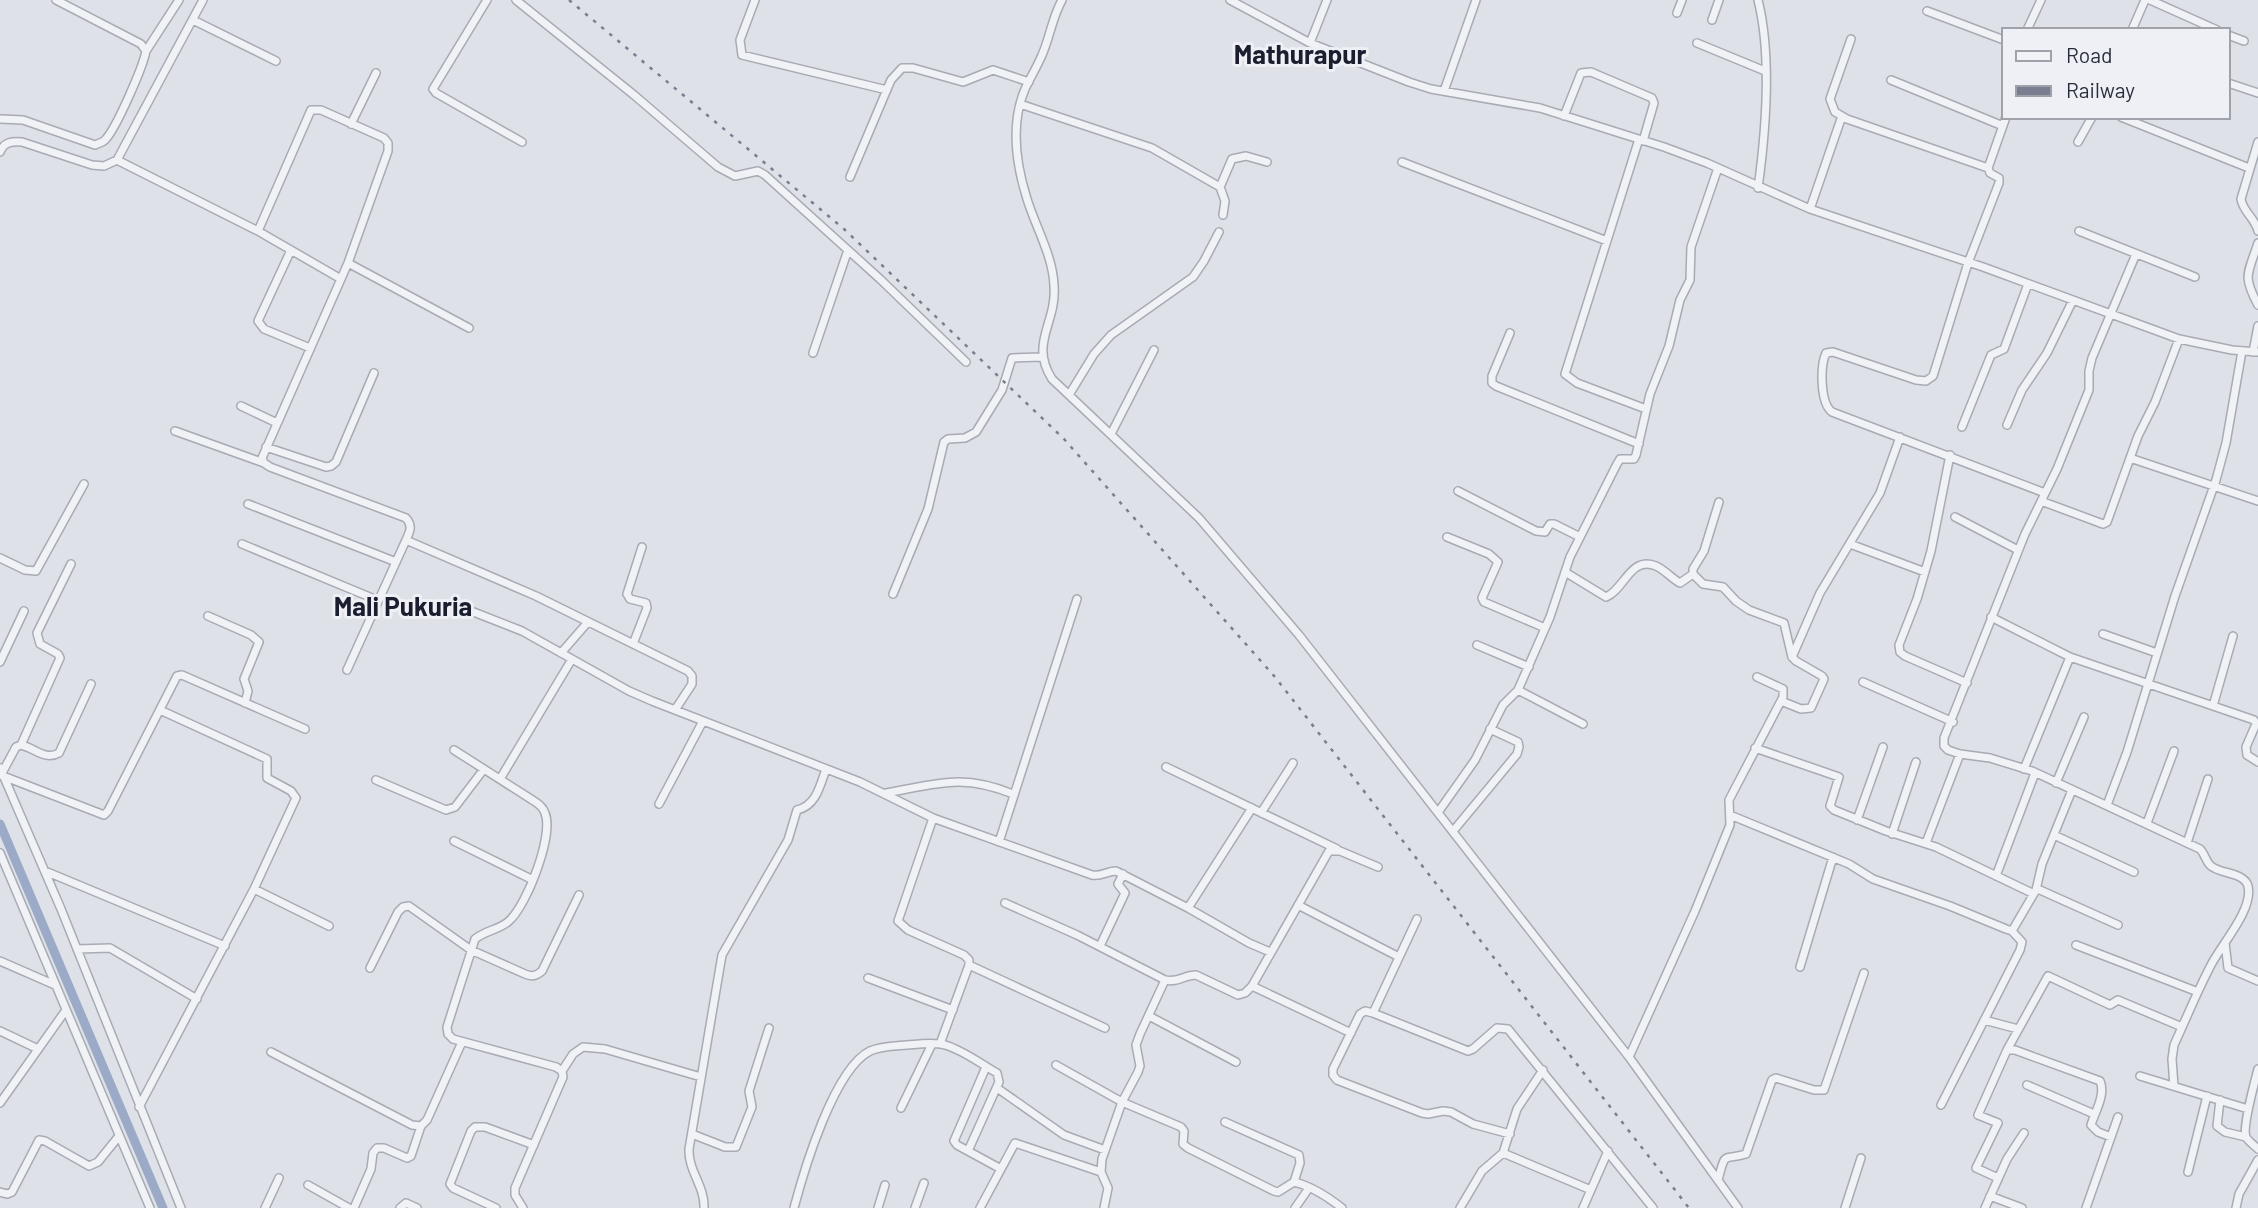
<svg xmlns="http://www.w3.org/2000/svg" width="2258" height="1208" viewBox="0 0 2258 1208" font-family="Barlow,sans-serif">
<style>
.lines{fill:none;stroke-linecap:round;stroke-linejoin:round}
.canal{stroke:#9baac6;stroke-width:9}
.minor-casing{stroke:#a7abb4;stroke-width:10}
.minor{stroke:#f1f2f6;stroke-width:7}
.rail{stroke:#797e90;stroke-width:2.5;stroke-dasharray:3.5 7;stroke-linecap:butt}
.labels{text-anchor:middle;stroke-width:6;stroke-linejoin:round;paint-order:stroke}
.district-label{font-size:26px;font-weight:bold;fill:#1a1e2e;stroke:#eef0f5}
</style>
<rect width="100%" height="100%" fill="#dee1e7"/>
<g class="lines">
<path class="canal" d="M0 824 163 1208"/>
<defs>
<path id="minor" d="M487 0 433 89 436 93 522 142
M516 0 634 95 718 167 735 176 758 171 765 175 880 279 966 362
M755 0 740 40 742 55 887 90
M1062 0C1052 18 1050 37 1042 55 1037 67 1030 78 1025 89 1010 124 1016 164 1027 199 1036 228 1053 256 1054 286 1057 323 1029 343 1052 379L1199 518 1299 635 1629 1057 1738 1208
M1230 0 1310 43 1409 82 1431 89 1540 108 1664 147 1707 163 1810 209 1983 267 2179 339 2232 350 2258 352
M1758 0C1772 56 1766 130 1758 188
M2150 0 2217 30
M1927 11 2004 40
M1677 13 1682 0
M193 20 276 61
M1712 20 1719 0
M2027 30 2041 0
M2132 30 2145 0
M2228 35 2244 41
M1851 39 1830 99 1835 112 1847 119 1988 168
M1310 43 1327 0
M1697 43 1765 71
M146 51 179 0
M1891 80 2003 126
M2228 83 2258 93
M1444 91 1476 0
M1020 104 1152 148 1220 187
M1564 116 1581 73 1591 72 1652 98 1654 103 1643 141
M2006 117 1988 168 1990 173 1999 178V183L1968 263 1933 376 1926 381 1916 380 1833 352 1826 353C1820 366 1820 403 1832 412L2045 493
M2121 117 2249 168
M0 119 23 120 95 145C99 143 102 143 105 140 116 129 143 67 146 51L141 44 56 0
M351 124 376 73
M1639 139 1565 374 1577 383 1646 409
M2078 142 2092 117
M2258 142 2241 199C2243 212 2255 218 2258 231
M0 152C4 142 12 141 22 142L92 165 104 166 117 160 203 0
M117 160 258 231 341 279
M1402 162 1607 241
M850 177 891 80 902 68H913L963 82 993 70 1029 82
M1810 209 1842 116
M1223 215 1225 201 1220 187 1232 159 1246 156 1267 162
M258 231 311 110H321L384 138 388 143V151L348 263 262 458 264 463 270 467 406 518C413 526 410 531 406 540L347 670
M2079 231 2195 277
M2258 243C2248 274 2242 275 2258 305
M291 250 258 321 264 329 310 348
M2136 254 2092 358 2089 371V390L2057 469 2025 534 1944 738V746L1948 750 1960 754 1990 758 2032 771 2200 849C2205 854 2206 862 2211 866 2220 874 2244 872 2248 886 2254 910 2219 947 2210 967 2197 992 2186 1019 2174 1045L2172 1059 2174 1086
M348 263 469 328
M1510 333 1492 376V383L1496 386 1639 444
M2253 352 2258 326
M813 353 848 250
M1069 395 1094 354 1111 335 1193 277 1204 261 1219 232
M241 406 277 423
M2007 425 2022 390 2047 353 2073 300
M1962 427 1991 355 2004 349 2028 284
M175 431 264 463
M1111 434 1154 350
M266 447 326 467 331 466 336 462 374 373
M1950 455 1931 551 1917 599 1899 645 1900 652 1905 656 1967 683
M2130 458 2258 501
M1458 491 1536 531 1545 532 1550 524H1554L1580 537
M2041 501 2103 524 2107 522 2138 436 2155 402 2179 339
M1719 502 1704 551 1693 569V574L1703 584 1723 587 1736 601 1749 610 1784 623 1792 657 1796 661 1822 676 1824 679 1811 708 1801 709 1781 701
M248 504 396 562
M1955 517 2018 550
M1447 537 1489 554 1498 562 1482 598 1484 602 1545 628
M406 540 536 596 688 671 692 676V684L675 710
M242 544 377 600
M1850 544 1925 572
M0 558 25 570 36 571 84 484
M1565 572 1606 597C1624 590 1631 555 1656 566 1665 570 1671 578 1680 583L1693 574
M893 594 928 509 944 442 948 439 965 438 976 432 1002 390 1012 358 1042 357
M471 611 522 631 629 691 652 701 860 782 933 818 1092 875C1101 877 1107 871 1116 871L1188 908 1249 943 1270 952
M208 616 251 635 259 642 244 679 248 691 245 703
M1991 617 2070 657 2254 720 2256 724 2246 747 2247 755 2258 762
M2103 634 2157 653
M633 644 647 608 646 603 630 599 627 594 642 547
M1477 645 1529 667
M561 653 588 622
M1792 657 1820 593 1880 493 1900 437
M0 662 24 611
M1863 682 1953 722
M1518 690 1583 724
M2213 706 2233 636
M21 745 60 658 58 654 40 644 37 633 71 564
M1755 748 1839 777 1830 806 1834 810 1886 831 1936 847 2032 893
M454 750 534 801C539 804 543 807 545 813 554 835 527 905 509 921 499 930 486 930 475 939L447 1027 448 1034 453 1039 556 1067 562 1071 563 1077 515 1188V1195L523 1208
M1166 767 1337 849
M0 768 61 909 181 1208
M2024 769 2070 657
M2 773 16 747 21 745C35 748 45 761 59 753L91 684
M3 776 104 815 108 811 177 676 182 675 305 729
M500 779 572 659
M376 780 446 810 455 807 484 769
M2056 783 2084 717
M886 793C937 784 962 773 1013 794
M659 804 703 721
M2107 805 2127 752 2175 596 2216 480 2226 443 2242 351
M1439 811 1475 760 1503 705 1518 690 1550 617 1570 557 1617 464 1620 459H1634L1636 455 1650 394 1669 346 1680 300 1690 280 1691 247 1718 168
M1261 813 1293 763
M1730 815 1849 864 1873 879 1950 906 2006 929 2012 931 2036 890H2040L2118 925
M933 818 898 921 908 930 964 955 969 960V965L940 1044
M1857 820 1883 747
M2147 823 2174 751
M1454 830 1517 754 1519 747 1518 742 1490 729
M1892 834 1916 762
M2054 835 2134 872
M454 841 533 880
M999 842 1077 599
M1926 843 1960 754
M2187 843 2208 779
M0 853 150 1208
M45 871 225 946
M1996 876 2035 773
M254 889 329 926
M2036 890 2042 864 2072 790
M1005 903 1077 935 1165 980C1178 983 1184 975 1196 975L1238 995 1245 993 1252 986 1329 851H1340L1378 867
M1298 905 1399 957
M1188 908 1252 808
M2225 943 2228 968 2258 981
M2076 945 2198 992
M1100 946 1125 893 1118 884 1123 874
M77 949 110 948 197 999
M0 961 55 985
M969 965 1105 1028
M1800 967 1833 857
M370 968 398 912 403 907 409 906 471 950 525 974C532 977 536 976 542 971L579 895
M868 978 953 1010
M1252 986 1351 1033
M1373 1013 1417 919
M1149 1016 1236 1062
M1984 1020 2018 1029
M0 1031 38 1049
M2007 1050 2048 976 2110 1005 2118 1000 2182 1027
M271 1052 412 1125 421 1126 427 1120 462 1042
M1629 1057 1695 911 1730 825 1729 800 1783 697V689L1757 677
M1056 1065 1122 1102 1181 1127 1184 1131 1183 1144 1188 1148 1274 1191 1278 1192 1294 1182C1311 1186 1328 1197 1342 1208
M986 1067 954 1141 957 1145 1001 1169
M2258 1069C2255 1081 2242 1127 2246 1137 2248 1141 2255 1146 2258 1149
M562 1071 573 1054 583 1047 605 1049 701 1077
M2140 1076 2248 1109
M2027 1085 2094 1114
M997 1088 1064 1135 1105 1150
M2220 1100 2217 1126 2225 1132 2246 1137
M0 1103 66 1010
M1941 1105 2020 950 2022 942 2012 931
M139 1107 254 889 296 798 291 791 267 778V759L160 710
M901 1108 932 1044
M1225 1122 1299 1155 1300 1163 1294 1182
M692 1134 725 1147H736L752 1107 749 1091 769 1028
M1510 1134 1473 1124 1451 1112 1443 1111 1428 1114 1422 1113 1337 1080 1333 1075V1069L1360 1014 1365 1011 1373 1013 1468 1051 1473 1049 1497 1028 1508 1029 1653 1208
M1503 1153 1591 1190
M2188 1172 2207 1096
M1998 1178 1976 1168 1998 1123 1978 1115 2007 1050H2015L2100 1081C2106 1094 2095 1112 2091 1125L2098 1132 2111 1137
M1718 1180C1726 1150 1722 1161 1746 1154L1772 1080 1776 1078 1814 1090H1824L1864 973
M308 1185 349 1208
M0 1192 7 1194 12 1192 39 1140 45 1141 89 1166 98 1162 119 1136
M1990 1196 2022 1208
M265 1208 279 1178
M354 1208 371 1169 373 1153 377 1148H384L407 1158 411 1156 421 1126
M400 1208 406 1203 417 1208
M496 1208 453 1188 450 1184 471 1131 475 1127H485L534 1145
M704 1208C705 1186 688 1171 689 1149L722 955 788 840 797 810C816 806 820 786 826 769
M794 1208C804 1170 834 1069 870 1051 881 1046 896 1046 907 1045 920 1044 933 1042 945 1045 963 1050 981 1064 997 1073L999 1082 968 1151
M878 1208 885 1185
M915 1208 924 1183
M980 1208 1015 1143 1101 1172
M1104 1208 1108 1188 1101 1172 1102 1159 1122 1102 1138 1072 1140 1066 1136 1045 1140 1034 1165 980
M1295 1208 1309 1188
M1460 1208 1482 1171 1503 1153 1517 1109 1543 1070
M1583 1208 1608 1151
M1845 1208 1861 1158
M1985 1208 2007 1159 2024 1133
M2086 1208 2118 1117
M2236 1208 2239 1194 2258 1160"/>
</defs>
<use href="#minor" class="minor-casing"/>
<use href="#minor" class="minor"/>
<path class="rail" d="M569 0 844 229 1064 439 1275 677 1689 1208"/>
</g>
<g class="labels">
<g class="district-label">
<text x="1300" y="64">Mathurapur</text>
<text x="403" y="616">Mali Pukuria</text>
</g>
</g>
<rect x="2002" y="28" width="228" height="91" fill="#eef0f5" stroke="#9fa2ab" stroke-width="2"/>
<rect x="2016" y="51" width="35" height="10" fill="#f1f2f6" stroke="#9fa2ab" stroke-width="2"/>
<text x="2066" y="63" font-size="21" fill="#282d3d">Road</text>
<rect x="2016" y="86" width="35" height="10" fill="#797e90" stroke="#9fa2ab" stroke-width="2"/>
<text x="2066" y="98" font-size="21" fill="#282d3d">Railway</text>
</svg>
